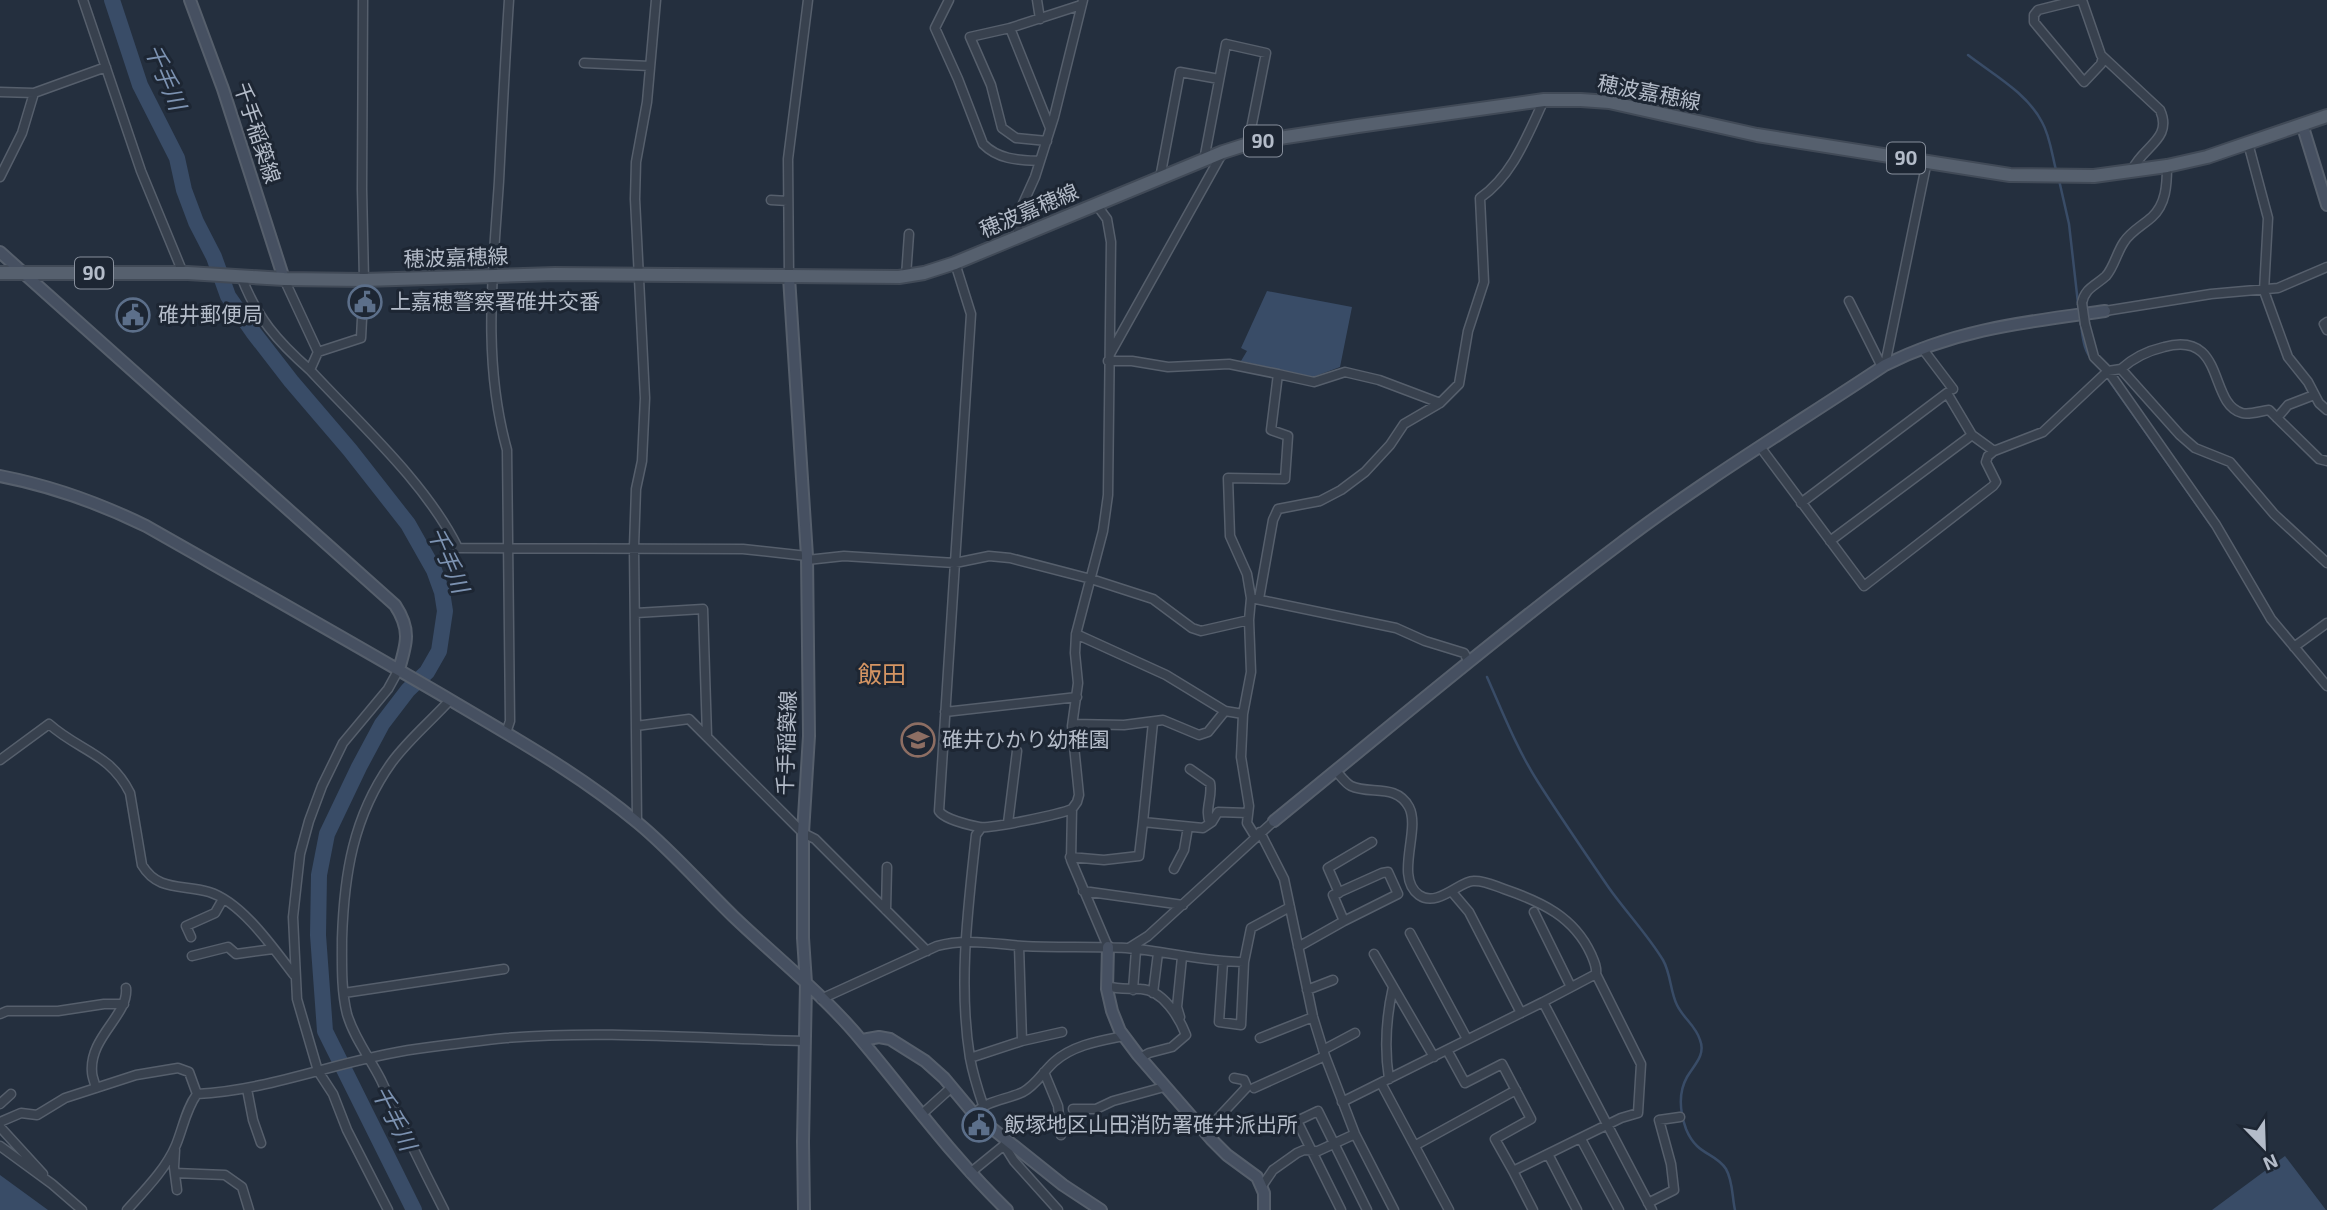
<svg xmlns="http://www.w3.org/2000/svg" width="2327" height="1210" viewBox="0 0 2327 1210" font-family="'Exo 2','Noto Sans JP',sans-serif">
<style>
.water{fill:#394c67}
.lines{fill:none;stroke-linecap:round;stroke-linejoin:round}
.stream{stroke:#394c67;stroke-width:2.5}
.river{stroke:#394c67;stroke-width:16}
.street-casing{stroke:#565f6c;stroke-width:11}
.secondary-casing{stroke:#565f6c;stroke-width:14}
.primary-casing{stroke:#414a57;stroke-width:16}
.street{stroke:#38414e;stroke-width:8}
.secondary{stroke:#465061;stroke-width:10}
.primary{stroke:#56606e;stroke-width:12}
.street-bridge-casing{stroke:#565f6c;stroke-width:11;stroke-linecap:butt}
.street-bridge{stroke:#38414e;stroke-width:8}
.labels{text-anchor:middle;stroke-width:6;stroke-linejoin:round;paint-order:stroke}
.shield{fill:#1d2633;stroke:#878f9c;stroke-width:2}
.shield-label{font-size:19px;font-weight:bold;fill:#b4bcc9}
.street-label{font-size:21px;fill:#b4bcc9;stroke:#1d2633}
.poi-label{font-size:21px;fill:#b4bcc9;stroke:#1d2633;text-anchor:start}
.water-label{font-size:23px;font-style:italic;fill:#7c92b1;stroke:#1d2633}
.quarter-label{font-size:24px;fill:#d59563;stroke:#1d2633}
</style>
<rect width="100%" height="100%" fill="#242f3e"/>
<path class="water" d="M1267 291 1352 307 1340 367 1313 377 1241 361 1247 351 1241 348Z
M2285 1156 2326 1210H2212Z
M0 1175 48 1210H0Z"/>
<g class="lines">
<path class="stream" d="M1968 55C1994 75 2027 93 2042 122 2050 136 2052 155 2056 170
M2059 180 2069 224 2079 312
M2080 318C2083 335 2082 351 2095 363
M2106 376 2211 525
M1487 677C1503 713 1517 749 1538 782 1561 818 1585 853 1609 888 1626 912 1648 935 1663 960 1671 974 1670 991 1677 1005 1683 1018 1696 1026 1700 1040 1706 1055 1694 1065 1687 1077 1678 1093 1680 1112 1686 1129 1697 1156 1715 1152 1726 1169 1733 1181 1732 1197 1735 1210"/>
<path class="river" d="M112 0 140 85 177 158 184 190 196 222 214 257 228 296 253 332 291 381 350 450 408 524 434 570 442 592 445 611 439 651 427 672 408 690 382 724 359 767 327 834 319 875 318 935 325 1031 414 1210"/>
<defs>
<path id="street" d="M83 0 141 171 183 273
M949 0 935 28 958 79 983 144C999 160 1019 160 1040 161
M1037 0 1040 19
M2078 0 2038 10 2034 15V22L2084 82 2101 64 2103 57
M2082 0 2101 55 2160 110C2173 139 2143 146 2132 170
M1010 28 970 37 991 85 1002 128 1016 138 1047 141
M584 63 650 66
M0 92 34 93 106 67
M1050 128 1010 28 1081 5
M2248 143 2268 218 2264 291 2288 357 2308 382 2319 403 2327 410
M1204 160 1226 44 1266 53 1248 144
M0 177 22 133 34 93
M1160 178 1180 72 1219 79
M771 200 788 201
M1096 204 1107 219 1111 242 1108 495 1103 531 1076 634 1075 653 1078 683 1072 726 1079 795 1077 802 1072 809 1071 860 1108 947
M1019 236 1016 219 1035 177 1054 117 1083 0
M955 263 971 314 939 811C944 819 969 825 979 827 990 829 1061 814 1072 809
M241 276C257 318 277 341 310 370
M906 276 909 234
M789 277 788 159 808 0
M284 279 318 352 310 370C360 424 426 483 458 548L743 549 807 556
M1849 301 1882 367
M2082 303C2085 288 2095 286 2106 276 2114 267 2117 252 2124 242 2131 231 2142 226 2152 217 2166 204 2167 185 2167 166
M2105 311 2211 294 2278 288 2327 267
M2327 322 2324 324 2327 330
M2085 324 2094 357 2108 371 2216 525 2271 619 2327 686
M1922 348 1953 389
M318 352 361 338 364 280 362 189 363 0
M1110 354 1223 152
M1108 361H1132L1168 367 1229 364 1278 374
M1885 365 1927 161
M2121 369C2133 358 2147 351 2164 347 2226 330 2208 404 2242 413 2249 415 2261 411 2269 410L2319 459 2327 461
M1440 403 1459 384 1468 331 1484 282 1480 198C1513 175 1527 136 1544 100
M2277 418 2288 405 2314 395
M1761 448 1864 586 1993 486 1996 482 1986 462 1988 456 1994 451 2043 432 2108 371 2121 369 2180 435 2195 448 2230 462 2274 514 2327 563
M1801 503 1947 393 1972 435 1994 451
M1830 541 1972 435
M807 560 844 556 955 563 989 556 1010 558 1091 579 1153 599 1192 628 1201 631 1249 620
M1251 598 1247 574 1230 536 1228 478 1285 479 1288 436 1271 430 1278 374 1314 382 1345 372 1379 380 1440 403 1404 424 1390 445 1365 472 1341 490 1320 501 1278 509 1273 520 1259 599
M636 613 703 609 707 736
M1076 634 1166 675 1225 711 1243 714
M2294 647 2327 623
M945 712 1077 697
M1073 724 1124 725 1163 720 1199 735 1208 732 1225 711
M636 726 689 719 803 833 815 839 927 951
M506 733 510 721 507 450C482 360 493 272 499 181 502 121 505 60 509 0
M0 760 49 724C79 751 110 753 130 793L142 865C158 892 183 884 209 892 242 902 274 949 294 975
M1190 769 1210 783C1213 797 1204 810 1210 823
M1336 771C1340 775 1345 783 1351 786 1370 795 1396 783 1409 807 1421 830 1394 877 1419 895 1437 908 1460 881 1473 881 1484 880 1495 886 1504 889 1542 902 1574 917 1591 954 1594 961 1597 967 1596 974L1543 1002
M637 822 634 547 636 489 642 461 645 398 635 199 636 162 647 102 656 0
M1143 822 1153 722
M1008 823 1017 751
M981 828 976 835C968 908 958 984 970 1058 973 1074 978 1090 983 1105
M1260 832 1284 879 1313 1017 1325 1056 1355 1134 1394 1210
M1255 836 1247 823 1249 806 1241 757 1243 714 1251 672 1249 620 1251 598 1396 628 1425 641 1464 653 1469 662
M1070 857 1104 860 1139 856 1143 822 1203 828 1212 822 1218 812 1248 813
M1174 869 1184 850 1188 827
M1083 891 1183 905
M1452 892 1469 912 1521 1013
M1339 893 1328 868 1372 842
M886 910 887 867
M1534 912 1571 987
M1410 933 1467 1039
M191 937 186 926 215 913 223 899
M1019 946 1022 1041
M1298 947 1344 921 1398 894 1388 872 1382 873 1333 895 1344 921
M1129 948 1148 936 1274 821
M1374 954 1434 1057
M192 956 228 947 236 954 273 949
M1223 962 1219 1022 1241 1025 1244 962 1251 928 1290 907
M1107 986C1119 990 1129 988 1141 989 1163 990 1179 1017 1186 1035L1172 1047 1149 1053 1140 1058
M1133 990 1136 950
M1307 990 1333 980
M344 993 504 969
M1153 993 1158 953
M821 999 937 946C965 938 995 944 1023 946 1058 948 1092 946 1126 948 1166 951 1204 962 1244 962
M0 1014 7 1011H58L104 1004H124
M1180 1017 1177 1007 1182 957
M1260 1038 1313 1017
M1323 1050 1355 1033
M1447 1050 1465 1083 1502 1064 1531 1119 1495 1139 1513 1171
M970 1058 1022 1041 1062 1032
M1044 1072 1058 1106 1061 1135
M1389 1079C1384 1047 1386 1018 1393 987
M1381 1083 1449 1210
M96 1088C95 1083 92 1077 92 1072 89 1037 129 1015 126 988
M1254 1088 1325 1056
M247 1089 253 1120 261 1143
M197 1094C273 1090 342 1059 416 1049 446 1045 476 1041 506 1038 605 1030 706 1039 805 1041
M1342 1102 1543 1002 1652 1210
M0 1104 11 1094
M1073 1109H1096L1113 1101 1164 1087
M974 1114C987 1100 1006 1100 1023 1092 1036 1085 1043 1072 1054 1062 1073 1045 1099 1041 1124 1036
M921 1115 952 1087
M0 1122 21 1113 37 1115 65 1098 136 1075 178 1068 189 1072 197 1094
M0 1127 43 1174
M1205 1132 1247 1087 1244 1080 1234 1078
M1581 1139 1619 1210
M1004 1145 1014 1161 1058 1210
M1416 1145 1516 1090
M0 1146 52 1184 82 1210
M175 1150 174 1167 177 1190
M1548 1154 1577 1210
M175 1173 225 1175 242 1187 249 1210
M970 1173 1008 1142
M1262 1186 1273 1170 1297 1153 1304 1150 1318 1151 1355 1134
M1648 1203 1674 1190 1671 1164 1659 1120 1680 1117
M127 1210C144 1191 166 1169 176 1145 183 1128 186 1109 197 1094
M388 1210 347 1130 333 1094 318 1071 297 999 293 917 300 854 309 821 322 786 343 743 388 689 399 669
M444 1210C422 1167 401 1124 381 1080 370 1058 354 1038 347 1014 341 990 342 964 342 939 344 875 353 816 392 762 409 739 431 721 450 700
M1341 1210 1297 1121 1318 1111 1367 1210
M1533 1210 1513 1171 1621 1118 1638 1113 1641 1064 1596 974"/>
<path id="secondary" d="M190 0 223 89 284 279
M2302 124 2327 205
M0 252 395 605C411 629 407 643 399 669
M789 277 807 556 809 736 803 833V938L806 983 803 1142 804 1210
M0 476C52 486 99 503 146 526 248 584 351 642 452 701 516 739 581 775 638 823 672 851 702 886 734 917 777 958 824 995 862 1041 910 1098 953 1158 1007 1210
M1274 821C1387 729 1500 634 1617 546 1702 481 1795 425 1885 365 1956 329 2026 322 2105 311
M1108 947 1107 989 1112 1011 1120 1031 1138 1055 1211 1139 1227 1155 1257 1177 1264 1193V1210
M862 1040 879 1037 890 1039 925 1061 944 1078 974 1114 1063 1185 1101 1210"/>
<path id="primary" d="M0 273H188L284 279 364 280 555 274 899 277 924 273 955 263 1223 152 1248 144 1286 137 1358 126 1544 100H1581L1609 102 1757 135 2010 175 2094 176 2167 166 2207 157 2327 116"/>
</defs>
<use href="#street" class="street-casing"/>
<use href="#secondary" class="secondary-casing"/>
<use href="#primary" class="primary-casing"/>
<use href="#street" class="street"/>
<use href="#secondary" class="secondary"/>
<use href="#primary" class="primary"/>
<defs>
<path id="street-bridge" d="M2082 303 2085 324"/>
</defs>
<use href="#street-bridge" class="street-bridge-casing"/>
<use href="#street-bridge" class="street-bridge"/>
</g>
<defs>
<symbol id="civic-ring" viewBox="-11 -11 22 22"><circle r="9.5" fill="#1d2633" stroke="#5c6f8a" stroke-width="1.5"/><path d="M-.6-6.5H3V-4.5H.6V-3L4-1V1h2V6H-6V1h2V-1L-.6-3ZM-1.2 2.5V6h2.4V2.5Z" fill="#5c6f8a"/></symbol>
<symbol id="school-ring" viewBox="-11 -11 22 22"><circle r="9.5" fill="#1d2633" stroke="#8d6e63" stroke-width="1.5"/><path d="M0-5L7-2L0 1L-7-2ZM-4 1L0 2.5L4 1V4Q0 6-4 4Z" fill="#8d6e63"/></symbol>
</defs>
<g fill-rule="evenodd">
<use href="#civic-ring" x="346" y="283" width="38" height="38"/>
<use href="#civic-ring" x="114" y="296" width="38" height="38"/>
<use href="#school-ring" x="899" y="721" width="38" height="38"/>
<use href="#civic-ring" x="960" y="1106" width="38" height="38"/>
</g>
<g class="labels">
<g class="shield">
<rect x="1244" y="125.5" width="38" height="31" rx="5"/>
<rect x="1887" y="142.5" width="38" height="31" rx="5"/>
<rect x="75" y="257.5" width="38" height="31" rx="5"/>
</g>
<g class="shield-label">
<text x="1263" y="148">90</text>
<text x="1906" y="165">90</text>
<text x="94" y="280">90</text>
</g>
<g class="street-label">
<text transform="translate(1649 93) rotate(11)" y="7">穂波嘉穂線</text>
<text transform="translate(257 133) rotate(72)" y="7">千手稲築線</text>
<text transform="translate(1029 211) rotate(-23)" y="7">穂波嘉穂線</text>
<text transform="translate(456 258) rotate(-2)" y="7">穂波嘉穂線</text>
<text transform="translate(787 743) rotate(-88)" y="7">千手稲築線</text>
</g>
<g class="poi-label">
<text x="390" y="309">上嘉穂警察署碓井交番</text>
<text x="158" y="322">碓井郵便局</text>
<text x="942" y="747">碓井ひかり幼稚園</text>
<text x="1004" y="1132">飯塚地区山田消防署碓井派出所</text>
</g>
<g class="water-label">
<text transform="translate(165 77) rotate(67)" y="8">千手川</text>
<text transform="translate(448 560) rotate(67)" y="8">千手川</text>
<text transform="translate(394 1118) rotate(63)" y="8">千手川</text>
</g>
<g class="quarter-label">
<text x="882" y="683">飯田</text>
</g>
</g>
<g transform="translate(2264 1147) rotate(157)" stroke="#1d2633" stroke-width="5" paint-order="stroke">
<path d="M0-5L12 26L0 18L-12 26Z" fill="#b4bcc9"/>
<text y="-10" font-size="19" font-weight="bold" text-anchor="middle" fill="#b4bcc9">N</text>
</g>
</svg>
